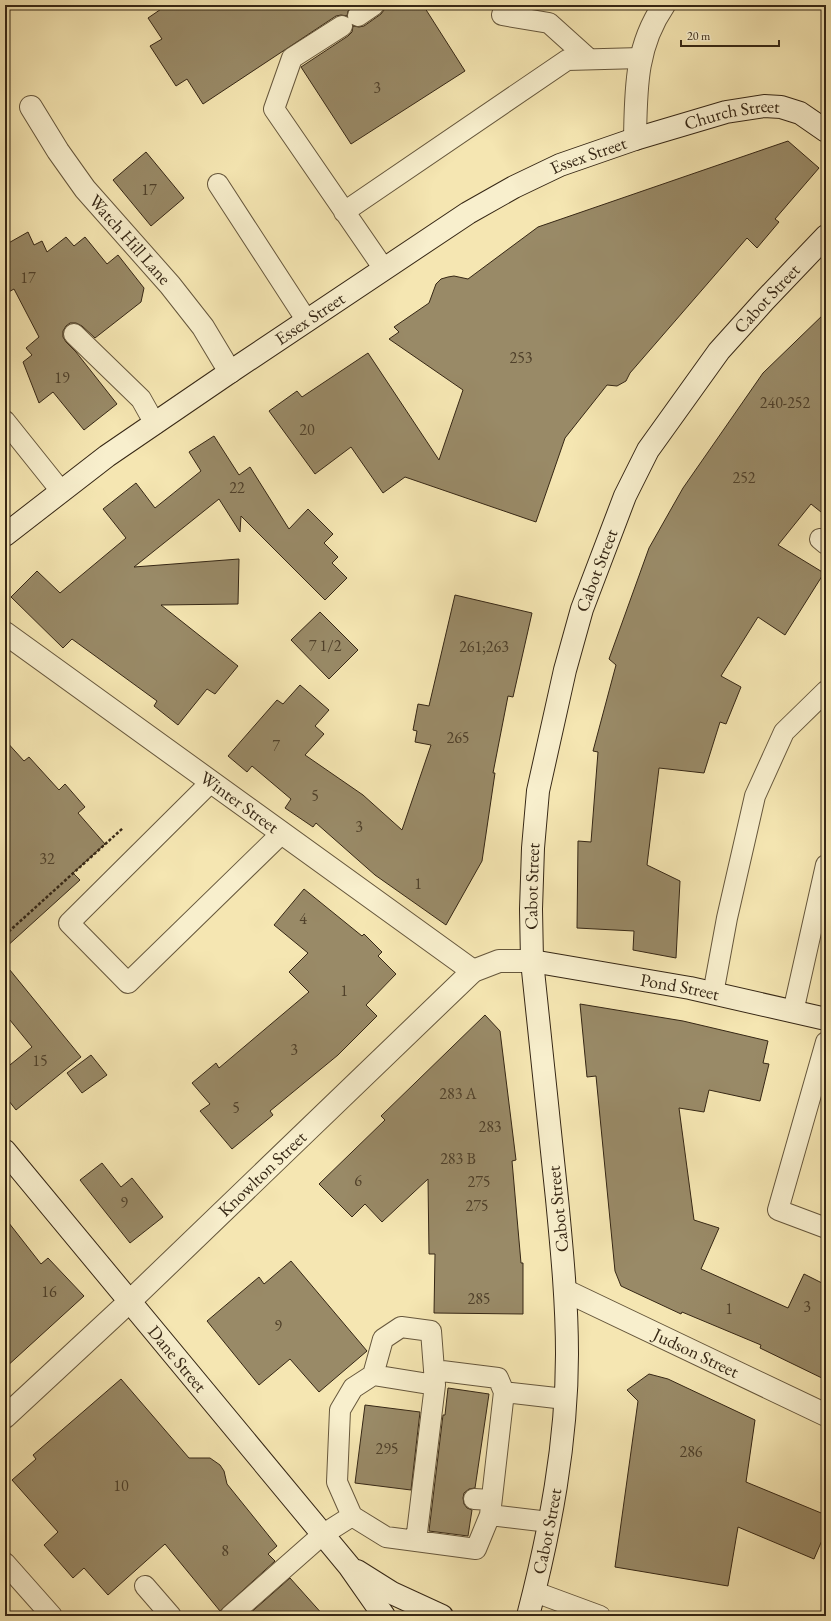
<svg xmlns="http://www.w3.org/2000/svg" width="831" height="1621" viewBox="0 0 831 1621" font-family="'EB Garamond',serif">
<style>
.building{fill:#998a67;stroke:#362715}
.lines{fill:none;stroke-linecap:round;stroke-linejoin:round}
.lane-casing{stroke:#66573c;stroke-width:22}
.street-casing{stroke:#66573c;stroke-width:24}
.secondary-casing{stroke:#362715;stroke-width:24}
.path{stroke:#362715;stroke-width:2.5;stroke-dasharray:3 2;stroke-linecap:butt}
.lane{stroke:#f8efcd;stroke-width:20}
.street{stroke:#f8efcd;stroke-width:22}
.secondary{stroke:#f8efcd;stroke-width:22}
.labels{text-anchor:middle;stroke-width:3;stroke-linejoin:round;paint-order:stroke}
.number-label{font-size:16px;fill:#4f402a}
.street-label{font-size:18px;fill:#362715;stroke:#f8efcd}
</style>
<rect width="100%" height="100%" fill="#f5e6b2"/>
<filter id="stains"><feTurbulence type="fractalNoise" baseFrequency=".005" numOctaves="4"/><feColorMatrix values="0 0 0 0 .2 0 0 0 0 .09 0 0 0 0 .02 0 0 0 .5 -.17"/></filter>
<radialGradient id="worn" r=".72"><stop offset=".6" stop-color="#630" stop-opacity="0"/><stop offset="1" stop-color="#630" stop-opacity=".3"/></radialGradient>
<path class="building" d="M167 5H354L348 11 347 16 341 15 336 16 203 104 187 79 176 86 150 46 162 39 148 18Z
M385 5H423L465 71 351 144 301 67 348 36 352 32 353 26 359 27 364 26 381 14 384 10Z
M788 141 819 168 775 219 779 222 757 248 747 238 630 373 626 381 617 386 607 385 565 438 536 522 405 477 383 493 351 447 315 474 269 411 297 391 302 397 368 353 439 460 463 390 389 339 399 332 394 327 429 303 436 284 441 279 448 277 454 276 468 279 538 227Z
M146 152 184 198 151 226 113 180Z
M28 232 34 245 42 241 47 252 66 237 74 246 85 237 107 264 118 255 144 288 141 302 95 338 82 326 76 323H70L66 326 63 331V337L66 342 76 352 117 404 84 430 53 392 39 403 23 362 32 355 26 348 39 337 14 289 5 294V245Z
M826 312V516L811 504 778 545 824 573 785 635 758 617 721 676 741 687 726 724 720 722 704 773 659 768 647 865 680 881 676 958 633 950 634 931 577 928 578 841 591 842 598 752 593 751 616 665 609 659 649 548 683 488 763 373Z
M214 436 239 475 250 467 289 529 308 509 333 534 324 543 338 557 332 563 347 578 325 600 241 516 240 532 219 499 134 567 239 559 238 604 161 605 238 666 215 694 207 689 178 725 154 706 157 701 72 639 63 648 11 597 37 571 60 593 126 538 103 509 136 483 155 508 201 471 189 452Z
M455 595 532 613 513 697 508 696 493 773H495L482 861 446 925 375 875 316 823 313 827 285 808 291 799 252 766 247 772 228 756 277 700 283 704 300 685 329 710 315 726 324 734 305 755 363 795 402 830 431 745 415 742 417 731 413 730 418 704 429 706Z
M320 612 358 650 329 679 291 640Z
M5 740 24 761 29 757 59 790 65 784 85 807 78 813 105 844 73 873 80 880 5 948Z
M304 889 362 936 364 934 382 952 378 956 396 974 366 1005 377 1016 338 1055 270 1111 273 1115 232 1149 200 1111 210 1104 192 1083 216 1063 219 1068 309 992 289 972 308 953 274 925Z
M5 964 81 1057 16 1110 5 1096V1069L32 1047 5 1014Z
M580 1004 683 1021 768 1041 763 1063 769 1064 760 1101 709 1090 704 1112 679 1108 694 1220 719 1228 701 1269 788 1308 804 1274 826 1285V1380L760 1348 761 1345 682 1312 681 1314 621 1286 615 1271 596 1076 587 1077Z
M485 1015 500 1031 516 1160 512 1161 521 1263H523V1314L434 1313 435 1254H429L428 1179 382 1222 365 1204 352 1217 319 1184 385 1120 381 1116Z
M91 1055 107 1075 82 1093 67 1073Z
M102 1163 121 1187 132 1178 163 1217 130 1243 80 1180Z
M5 1218 41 1264 48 1258 84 1296 5 1368Z
M291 1261 367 1351 319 1392 290 1359 259 1385 207 1321 259 1277 264 1284Z
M649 1374 668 1379 755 1420 746 1482 826 1515V1531L814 1559 738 1527 728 1586 615 1567 638 1401 627 1390Z
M121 1379 189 1458H210L220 1465 224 1471 227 1484 277 1546 268 1554 275 1561 220 1611 165 1544 108 1595 84 1568 73 1578 44 1545 58 1532 12 1480 36 1459 33 1455Z
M448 1388 489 1394 475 1488 469 1489 464 1493 463 1498 464 1504 467 1508 472 1510 468 1536 429 1531 443 1415H445Z
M365 1405 420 1412 411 1490 355 1483Z
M290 1578 324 1616H247Z"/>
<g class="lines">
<defs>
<path id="lane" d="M502 15 549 23 589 59
M358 16 374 5
M342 26 292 58 274 109 384 269
M218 184 307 321
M344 212 567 60 641 58
M74 334 141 399 155 424
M5 421 61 491
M820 539 826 544
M211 782 69 923 128 983 282 833
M713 994 727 918 755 796 784 732 826 691
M793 1012 826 865
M826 1042 778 1210 826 1228
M373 1375 383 1339 401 1327 431 1331 434 1370
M474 1499 491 1500
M352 1516 337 1482 340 1410 353 1388 373 1375 435 1385
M549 1522 490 1515 504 1392 565 1399
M416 1541 435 1385 434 1370 498 1378 504 1392
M5 1563 52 1616
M145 1586 171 1616
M535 1592 600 1616
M230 1616 322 1535 352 1516 386 1537 476 1549 490 1515"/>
<g id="street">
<path id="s1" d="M31 107 58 151 85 189 170 285 203 327 230 372"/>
<path d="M635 139C636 91 635 47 664 5"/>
<path id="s2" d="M5 633 473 971"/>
<path id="s3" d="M566 1291 826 1415"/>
<path id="s4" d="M5 1417 129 1302 473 971 499 961H532"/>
</g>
<g id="secondary">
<path id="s5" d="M5 535 107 456 230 372 468 213 514 187 560 165 635 139 726 112 764 106 781 107 800 113 826 131"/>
<path id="s6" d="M532 961 690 988 826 1019"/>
<path id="s7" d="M5 1151 349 1566 384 1616"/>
<path d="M357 1571 392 1593 442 1616"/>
<path id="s8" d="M528 1616C550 1531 567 1443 567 1354 567 1302 562 1251 557 1199 549 1119 540 1040 532 961L531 909 533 848 538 791 565 670 582 609 625 496 648 450 719 351 764 301 826 236"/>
</g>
</defs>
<use href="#lane" class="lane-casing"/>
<use href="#street" class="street-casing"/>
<use href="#secondary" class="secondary-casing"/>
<path class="path" d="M5 935 123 828"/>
<use href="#lane" class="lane"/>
<use href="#street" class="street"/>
<use href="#secondary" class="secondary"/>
</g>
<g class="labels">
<g class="number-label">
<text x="377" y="93">3</text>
<text x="149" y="195">17</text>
<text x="28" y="283">17</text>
<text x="521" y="363">253</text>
<text x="62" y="383">19</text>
<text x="785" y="408">240-252</text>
<text x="307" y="435">20</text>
<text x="744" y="483">252</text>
<text x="237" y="493">22</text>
<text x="325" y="651">7 1/2</text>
<text x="484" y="652">261;263</text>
<text x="458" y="743">265</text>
<text x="276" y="751">7</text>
<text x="315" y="801">5</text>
<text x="359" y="832">3</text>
<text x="47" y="864">32</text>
<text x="418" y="889">1</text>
<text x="303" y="924">4</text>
<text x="344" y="996">1</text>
<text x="294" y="1055">3</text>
<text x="40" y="1066">15</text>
<text x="458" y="1099">283 A</text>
<text x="236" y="1113">5</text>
<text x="490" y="1132">283</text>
<text x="458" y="1164">283 B</text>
<text x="358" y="1186">6</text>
<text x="479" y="1187">275</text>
<text x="124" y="1208">9</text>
<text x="477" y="1211">275</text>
<text x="49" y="1297">16</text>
<text x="479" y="1304">285</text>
<text x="807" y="1312">3</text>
<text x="729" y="1314">1</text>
<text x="278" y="1331">9</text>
<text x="387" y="1454">295</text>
<text x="691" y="1457">286</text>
<text x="121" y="1491">10</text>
<text x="225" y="1556">8</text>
</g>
<g class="street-label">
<text dy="6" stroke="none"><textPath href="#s5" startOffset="848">Church Street</textPath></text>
<text dy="6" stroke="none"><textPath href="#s5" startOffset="698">Essex Street</textPath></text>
<text dy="6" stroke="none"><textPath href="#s1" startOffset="166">Watch Hill Lane</textPath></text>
<text dy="6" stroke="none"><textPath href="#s8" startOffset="1383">Cabot Street</textPath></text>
<text dy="6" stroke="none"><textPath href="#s5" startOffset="374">Essex Street</textPath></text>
<text dy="6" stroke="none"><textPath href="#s8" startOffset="1059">Cabot Street</textPath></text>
<text dy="6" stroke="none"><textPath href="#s2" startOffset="289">Winter Street</textPath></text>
<text dy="6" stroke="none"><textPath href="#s8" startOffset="735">Cabot Street</textPath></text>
<text dy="6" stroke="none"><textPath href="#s6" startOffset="150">Pond Street</textPath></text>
<text dy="6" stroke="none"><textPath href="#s4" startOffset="354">Knowlton Street</textPath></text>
<text transform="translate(558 1209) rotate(-96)" y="6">Cabot Street</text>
<text dy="6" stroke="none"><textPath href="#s3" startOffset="144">Judson Street</textPath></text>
<text dy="6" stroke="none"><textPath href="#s7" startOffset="270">Dane Street</textPath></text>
<text dy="6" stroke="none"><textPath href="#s8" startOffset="87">Cabot Street</textPath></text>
</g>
</g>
<rect width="831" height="1621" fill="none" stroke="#f5e6b2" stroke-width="20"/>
<rect x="6" y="6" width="819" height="1609" fill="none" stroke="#362715" stroke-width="2"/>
<rect x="10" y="10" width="811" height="1601" fill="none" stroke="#362715"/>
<path d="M681 40v6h98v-6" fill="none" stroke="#362715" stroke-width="2"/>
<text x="687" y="40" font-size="12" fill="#362715" stroke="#f8efcd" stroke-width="3" paint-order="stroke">20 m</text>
<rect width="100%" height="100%" filter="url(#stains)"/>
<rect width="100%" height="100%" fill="url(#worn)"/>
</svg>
